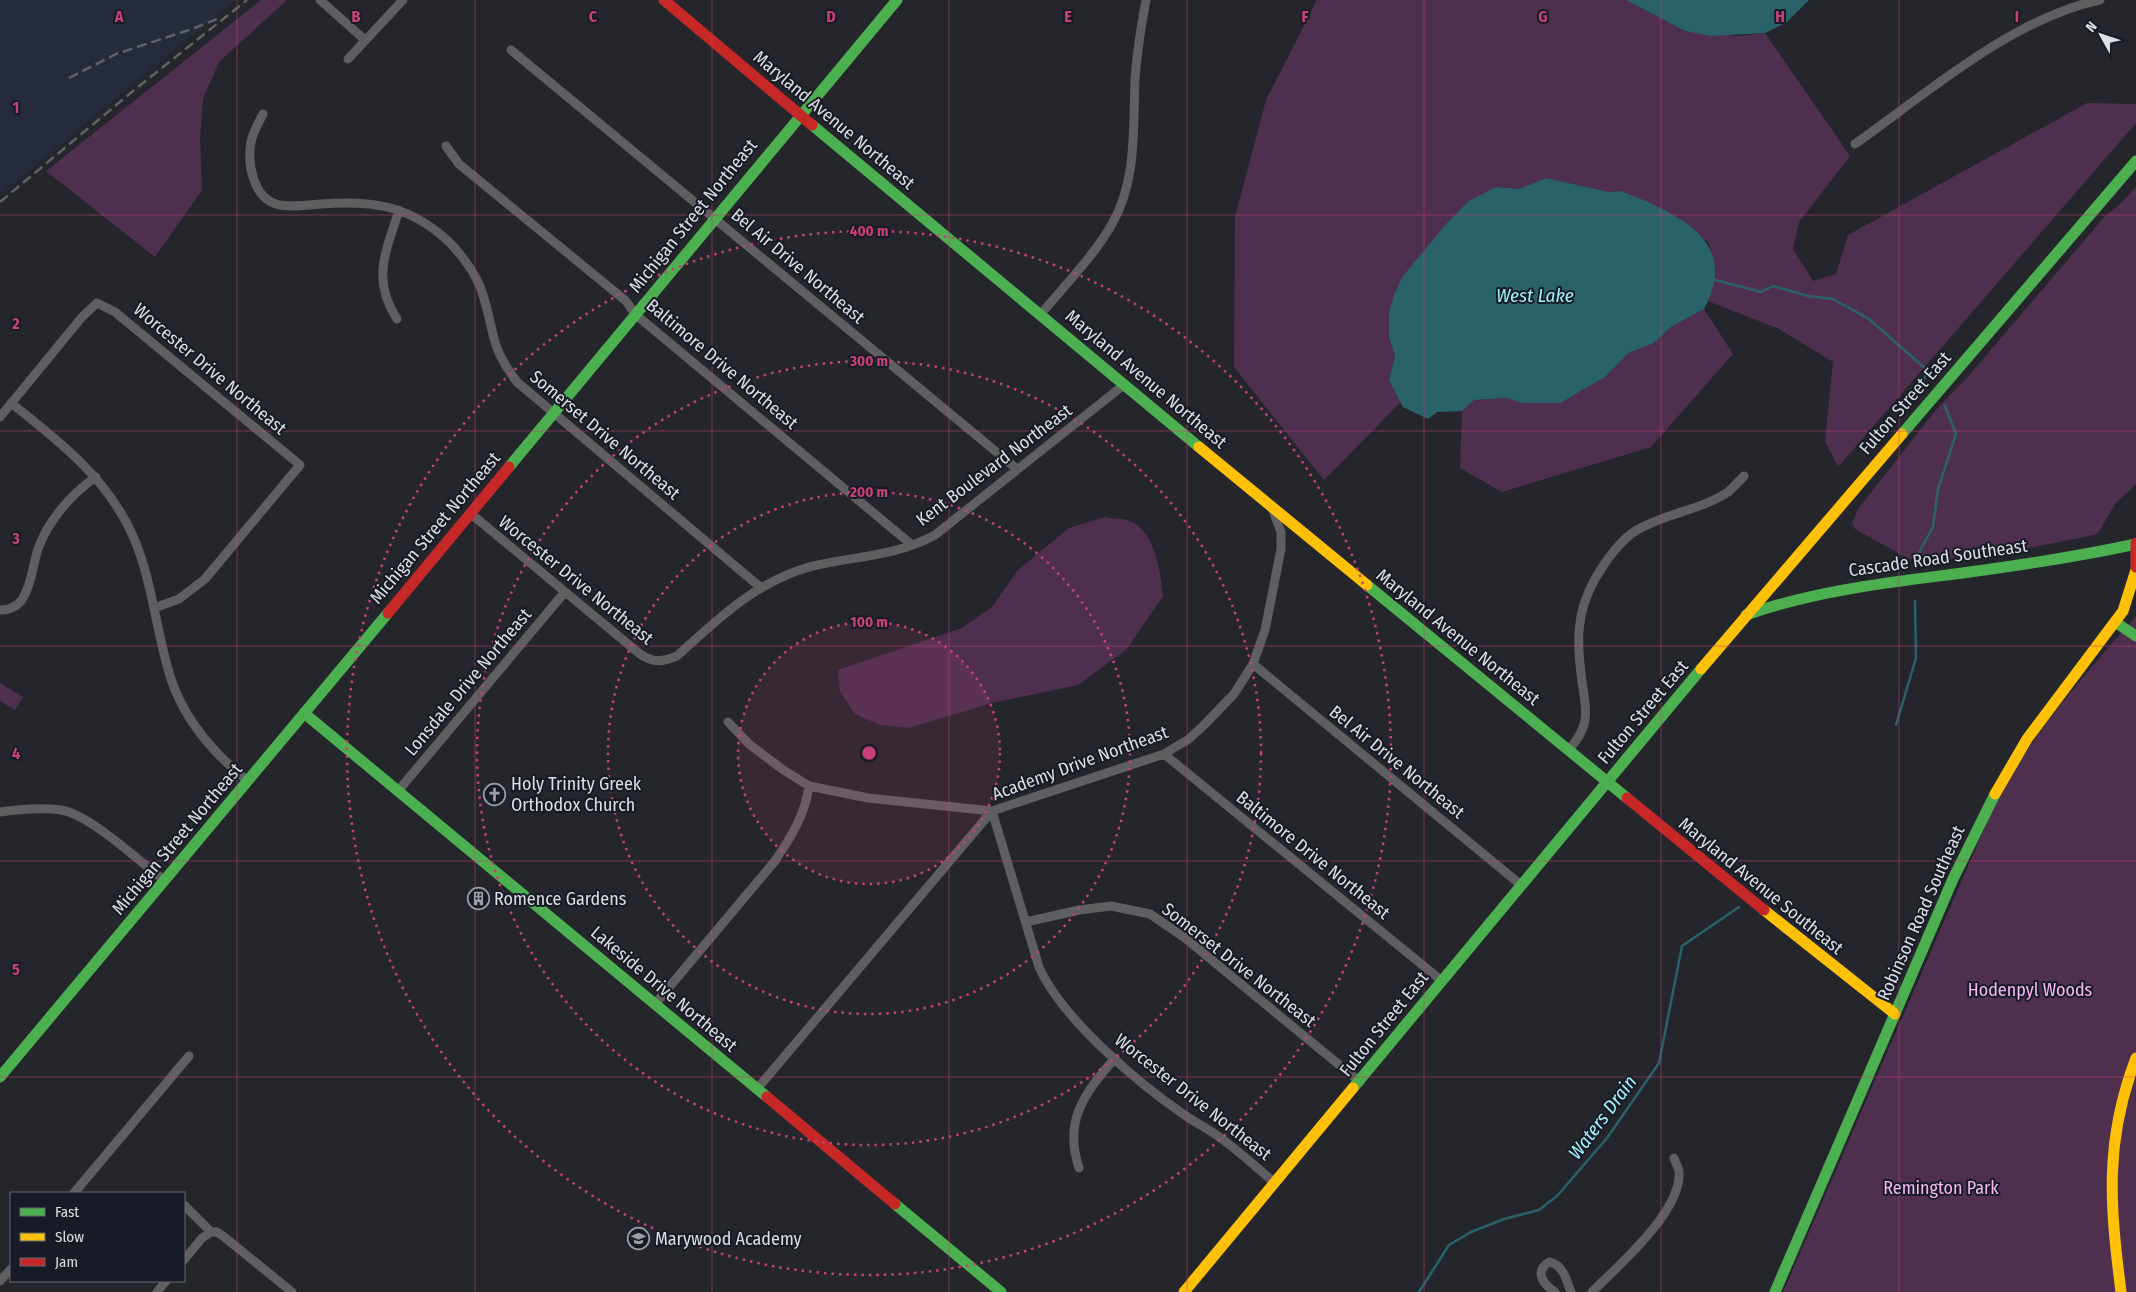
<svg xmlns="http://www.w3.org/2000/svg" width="2136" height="1292" viewBox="0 0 2136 1292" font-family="'Fira Sans Condensed',sans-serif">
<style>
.built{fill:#252b3b}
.green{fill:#4e304e}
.water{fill:#296269}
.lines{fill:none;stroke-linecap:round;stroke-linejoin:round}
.stream{stroke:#296269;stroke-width:2.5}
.street{stroke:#5f5f62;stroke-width:9}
.fast{stroke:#4caf50;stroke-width:11}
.slow{stroke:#ffc107;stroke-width:11}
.jam{stroke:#c62828;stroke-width:11}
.rail{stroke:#606265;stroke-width:2.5;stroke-dasharray:10 5;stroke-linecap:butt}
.grid{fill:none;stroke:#c74077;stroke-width:1;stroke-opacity:0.55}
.ring{fill:none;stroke:#c74077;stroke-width:2.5;stroke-dasharray:2.5 5}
.labels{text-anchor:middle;stroke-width:4;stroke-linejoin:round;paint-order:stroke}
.street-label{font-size:18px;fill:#dcdfe7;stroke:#171b26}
.poi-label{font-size:18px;fill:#dcdfe7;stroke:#171b26;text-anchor:start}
.park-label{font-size:18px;fill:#f8b6f3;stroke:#171b26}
.water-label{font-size:19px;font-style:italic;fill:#9ff3fd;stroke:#171b26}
.grid-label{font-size:16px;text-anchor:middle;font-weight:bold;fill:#c74077;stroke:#171b26;stroke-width:4;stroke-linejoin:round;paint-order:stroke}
.centre{fill:#c74077;stroke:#171b26;stroke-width:2.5}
.ring-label{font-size:15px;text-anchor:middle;font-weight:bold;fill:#c74077;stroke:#171b26;stroke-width:4;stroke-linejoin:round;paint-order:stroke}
</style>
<rect width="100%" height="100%" fill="#24262c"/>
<path class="built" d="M0 0H236L129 87 0 195Z"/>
<path class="green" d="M261 0H287L219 62 203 99 200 138 202 190 155 257 46 171Z
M1317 0H1626L1685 31 1739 36 1765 33 1850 156 1799 222 1793 249 1813 281 1836 274 1848 235 2087 103 2136 104V123L1838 467 1825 441 1833 362 1779 329 1708 301C1716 276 1716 267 1708 242L1621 191 1609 192 1546 178 1519 189 1496 187 1389 337 1395 356 1389 380 1401 402 1324 480 1234 367 1235 217 1266 100Z
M2136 187V484L2115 504 2100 530 2096 534 2085 537 2012 551 1954 559 1924 560 1909 559 1855 529 1852 523 1858 509 1935 411 1972 372 2106 215 2117 207Z
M1704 309 1733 354 1651 447 1502 492 1460 468 1462 411 1473 400 1507 398 1522 403 1605 377 1629 353 1654 343 1671 327Z
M1105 517C1113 519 1125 518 1132 522 1156 533 1160 573 1163 596L1127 649 1078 685 992 703 908 728 880 725 855 714 840 691 838 670 962 628 992 607 1018 570 1069 528Z
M2136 616V1292H1783L1989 818C1996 803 2003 788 2012 774 2047 717 2092 666 2136 616Z
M0 683 23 697 15 710 0 701Z"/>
<path class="water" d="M1626 0H1809L1787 22 1765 33 1711 36 1685 31Z
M1546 178 1609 192 1621 191C1674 212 1742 239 1704 309L1671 327 1654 343 1629 353 1605 377 1560 403H1522L1507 398 1474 400 1462 411 1437 412 1428 419 1403 407 1389 380 1395 356 1389 337V313L1394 295 1403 276 1447 223 1469 201 1496 187 1519 189Z"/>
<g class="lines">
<path class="stream" d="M1715 280 1761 292 1773 286 1808 296 1833 299 1869 319 1927 370 1922 385
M1917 556 1933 527 1938 489 1956 434 1945 406
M1896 725 1916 658 1915 601
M1419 1292 1449 1245 1471 1232 1504 1219 1539 1210 1557 1196 1607 1138 1659 1063 1682 946 1739 907"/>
<path class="street" d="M320 0 365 40
M511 50 1017 469
M348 59 403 0
M263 114C258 124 253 132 251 142 247 163 253 197 276 204 290 208 307 205 321 204 372 200 409 205 448 241 459 252 470 266 477 280 487 299 489 322 495 342 499 357 508 370 517 382L760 587
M1855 144C1927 93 2013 18 2100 0
M446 146 459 164 626 301 635 314 912 545
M1041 314C1065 285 1093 257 1112 224 1137 181 1133 128 1135 79 1137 52 1141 27 1146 0
M397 319C371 279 386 252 399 210
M11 403C59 441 108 479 133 536 153 582 156 633 171 679 185 721 214 754 248 781
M0 417 82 317 97 303 115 312 300 465 205 579 179 599 154 608
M470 513 640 654C653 663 662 662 677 656 718 619 754 583 809 567 852 556 895 557 935 535L1125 384
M0 610C8 610 16 607 21 601 31 587 33 565 38 549 48 521 71 494 96 477
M1253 664 1521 885
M728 722 749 744 782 769 809 786 868 798 992 811 1039 967C1062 1019 1139 1084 1186 1116 1198 1124 1210 1130 1222 1139 1240 1152 1257 1168 1275 1183
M1569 750C1576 741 1583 732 1585 720 1587 708 1584 694 1582 682 1577 644 1575 614 1595 579 1605 562 1620 540 1637 530 1666 513 1701 510 1728 492 1734 487 1739 481 1744 476
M1164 754 1442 981
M398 791 564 593
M0 812C21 809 40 807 61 810 91 815 140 862 165 881
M1026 922 1079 910 1111 906 1150 914 1185 938 1360 1082
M655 1004 775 861C791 837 805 815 809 786
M757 1089 992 811 1164 754 1189 739 1204 725 1234 694 1253 664 1265 630 1281 549V532L1272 508
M1079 1168C1063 1120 1085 1093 1115 1058
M74 1193 189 1056
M184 1205 211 1232H217L223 1236 292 1292
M184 1260 202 1238 211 1232
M0 1281 11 1269
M157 1292 166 1281
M1555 1292C1543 1284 1534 1272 1549 1262 1564 1265 1566 1280 1571 1292
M1592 1292C1618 1266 1682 1211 1679 1172 1679 1168 1675 1162 1674 1158"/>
<path class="fast" d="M812 125 1199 447
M1902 434 2136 161
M509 467 897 0
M1367 585 1627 798
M1746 615C1814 591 1884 583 1955 574 2016 566 2076 557 2136 544
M2115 622 2136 636
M304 713 767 1097
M0 1077 388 613
M1353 1088 1701 669
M895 1204 1001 1292
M1775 1292 1953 879 1995 794"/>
<path class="slow" d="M1199 447 1367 585
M1701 669 1902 434
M1995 794 2027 739 2123 611 2136 570
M1764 910 1895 1014
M1184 1292 1353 1088
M2121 1292C2110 1205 2104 1142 2136 1058"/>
<path class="jam" d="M664 0 812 125
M2136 543V567
M388 613 509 467
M1627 798 1764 910
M767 1097 895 1204"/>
<path class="rail" d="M69 78 116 54 192 29 217 19
M0 202 133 91 247 0"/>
</g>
<path class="grid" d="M237 0V1292M475 0V1292M712 0V1292M949 0V1292M1187 0V1292M1424 0V1292M1661 0V1292M1899 0V1292M0 215H2136M0 431H2136M0 646H2136M0 861H2136M0 1077H2136"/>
<circle cx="869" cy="753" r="131" fill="#c74077" fill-opacity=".12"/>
<g class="ring">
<circle cx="869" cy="753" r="131"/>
<circle cx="869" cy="753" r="261"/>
<circle cx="869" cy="753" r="392"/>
<circle cx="869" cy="753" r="522"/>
</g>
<defs>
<symbol id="church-ring" viewBox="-11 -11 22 22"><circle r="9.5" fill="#171b26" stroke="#9c9ea6" stroke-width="1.5"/><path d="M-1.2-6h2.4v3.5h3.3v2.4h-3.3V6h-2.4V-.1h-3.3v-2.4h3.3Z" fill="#9c9ea6"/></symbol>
<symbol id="building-ring" viewBox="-11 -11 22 22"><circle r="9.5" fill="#171b26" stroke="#9c9ea6" stroke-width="1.5"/><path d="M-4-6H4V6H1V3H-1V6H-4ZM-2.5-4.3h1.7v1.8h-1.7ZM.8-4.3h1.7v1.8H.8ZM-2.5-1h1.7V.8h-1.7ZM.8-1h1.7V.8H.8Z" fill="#9c9ea6"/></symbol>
<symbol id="school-ring" viewBox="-11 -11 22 22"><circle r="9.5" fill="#171b26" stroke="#9c9ea6" stroke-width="1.5"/><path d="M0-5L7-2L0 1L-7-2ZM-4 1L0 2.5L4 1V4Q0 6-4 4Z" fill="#9c9ea6"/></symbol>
</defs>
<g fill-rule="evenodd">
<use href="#church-ring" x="482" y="782" width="25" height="25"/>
<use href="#building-ring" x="466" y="886" width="25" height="25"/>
<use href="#school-ring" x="626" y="1226" width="25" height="25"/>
</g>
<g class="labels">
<g class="street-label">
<text transform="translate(834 120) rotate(40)" y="6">Maryland Avenue Northeast</text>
<text transform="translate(693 216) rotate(-51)" y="6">Michigan Street Northeast</text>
<text transform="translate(798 266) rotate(40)" y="6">Bel Air Drive Northeast</text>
<text transform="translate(722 364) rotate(40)" y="6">Baltimore Drive Northeast</text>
<text transform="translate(210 369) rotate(40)" y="6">Worcester Drive Northeast</text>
<text transform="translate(1146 379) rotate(40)" y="6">Maryland Avenue Northeast</text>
<text transform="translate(1905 403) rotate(-49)" y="6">Fulton Street East</text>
<text transform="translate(605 435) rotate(40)" y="6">Somerset Drive Northeast</text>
<text transform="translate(994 465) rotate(-37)" y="6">Kent Boulevard Northeast</text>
<text transform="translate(435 528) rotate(-50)" y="6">Michigan Street Northeast</text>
<text transform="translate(1938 558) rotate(-8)" y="6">Cascade Road Southeast</text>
<text transform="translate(576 580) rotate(39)" y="6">Worcester Drive Northeast</text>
<text transform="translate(1458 637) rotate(39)" y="6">Maryland Avenue Northeast</text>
<text transform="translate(468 682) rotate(-50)" y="6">Lonsdale Drive Northeast</text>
<text transform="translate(1643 712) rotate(-50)" y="6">Fulton Street East</text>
<text transform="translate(1397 762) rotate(39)" y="6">Bel Air Drive Northeast</text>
<text transform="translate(1080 763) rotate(-20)" y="6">Academy Drive Northeast</text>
<text transform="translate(177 839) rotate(-50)" y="6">Michigan Street Northeast</text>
<text transform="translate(1313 855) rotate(39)" y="6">Baltimore Drive Northeast</text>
<text transform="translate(1761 886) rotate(39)" y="6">Maryland Avenue Southeast</text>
<text transform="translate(1921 913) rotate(-66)" y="6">Robinson Road Southeast</text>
<text transform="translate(1239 965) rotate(38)" y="6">Somerset Drive Northeast</text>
<text transform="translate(664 989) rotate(40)" y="6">Lakeside Drive Northeast</text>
<text transform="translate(1384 1024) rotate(-51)" y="6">Fulton Street East</text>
<text transform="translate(1193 1097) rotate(38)" y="6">Worcester Drive Northeast</text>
</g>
<g class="poi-label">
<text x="511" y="790">Holy Trinity Greek<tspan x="511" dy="21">Orthodox Church</tspan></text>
<text x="494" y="905">Romence Gardens</text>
<text x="655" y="1245">Marywood Academy</text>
</g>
<g class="park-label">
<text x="2030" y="996">Hodenpyl Woods</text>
<text x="1941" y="1194">Remington Park</text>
</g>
<g class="water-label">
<text x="1535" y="302">West Lake</text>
<text transform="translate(1602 1117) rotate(-53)" y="7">Waters Drain</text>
</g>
</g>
<g class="grid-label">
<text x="119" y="22">A</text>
<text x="356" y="22">B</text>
<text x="593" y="22">C</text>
<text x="831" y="22">D</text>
<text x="1068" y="22">E</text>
<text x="1305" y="22">F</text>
<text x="1543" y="22">G</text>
<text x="1780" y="22">H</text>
<text x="2017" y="22">I</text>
<text x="16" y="113">1</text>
<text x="16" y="329">2</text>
<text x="16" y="544">3</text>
<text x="16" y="759">4</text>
<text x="16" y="975">5</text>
</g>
<circle cx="869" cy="753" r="8" class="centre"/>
<g class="ring-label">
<text x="869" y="236">400 m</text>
<text x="869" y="366">300 m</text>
<text x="869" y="497">200 m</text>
<text x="869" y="627">100 m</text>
</g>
<rect x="10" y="1192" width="175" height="90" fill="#171b26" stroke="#666973"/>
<rect x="20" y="1208" width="25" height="8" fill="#4caf50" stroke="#666973"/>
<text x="55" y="1217" font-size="15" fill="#dcdfe7">Fast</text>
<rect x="20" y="1233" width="25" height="8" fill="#ffc107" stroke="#666973"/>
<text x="55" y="1242" font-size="15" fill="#dcdfe7">Slow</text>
<rect x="20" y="1258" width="25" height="8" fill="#c62828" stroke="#666973"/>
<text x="55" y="1267" font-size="15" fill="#dcdfe7">Jam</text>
<g transform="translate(2101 35) rotate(310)" stroke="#171b26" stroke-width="4" paint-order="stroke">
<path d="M0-4L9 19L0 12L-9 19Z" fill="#dcdfe7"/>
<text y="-8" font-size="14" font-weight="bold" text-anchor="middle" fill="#dcdfe7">N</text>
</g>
</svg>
